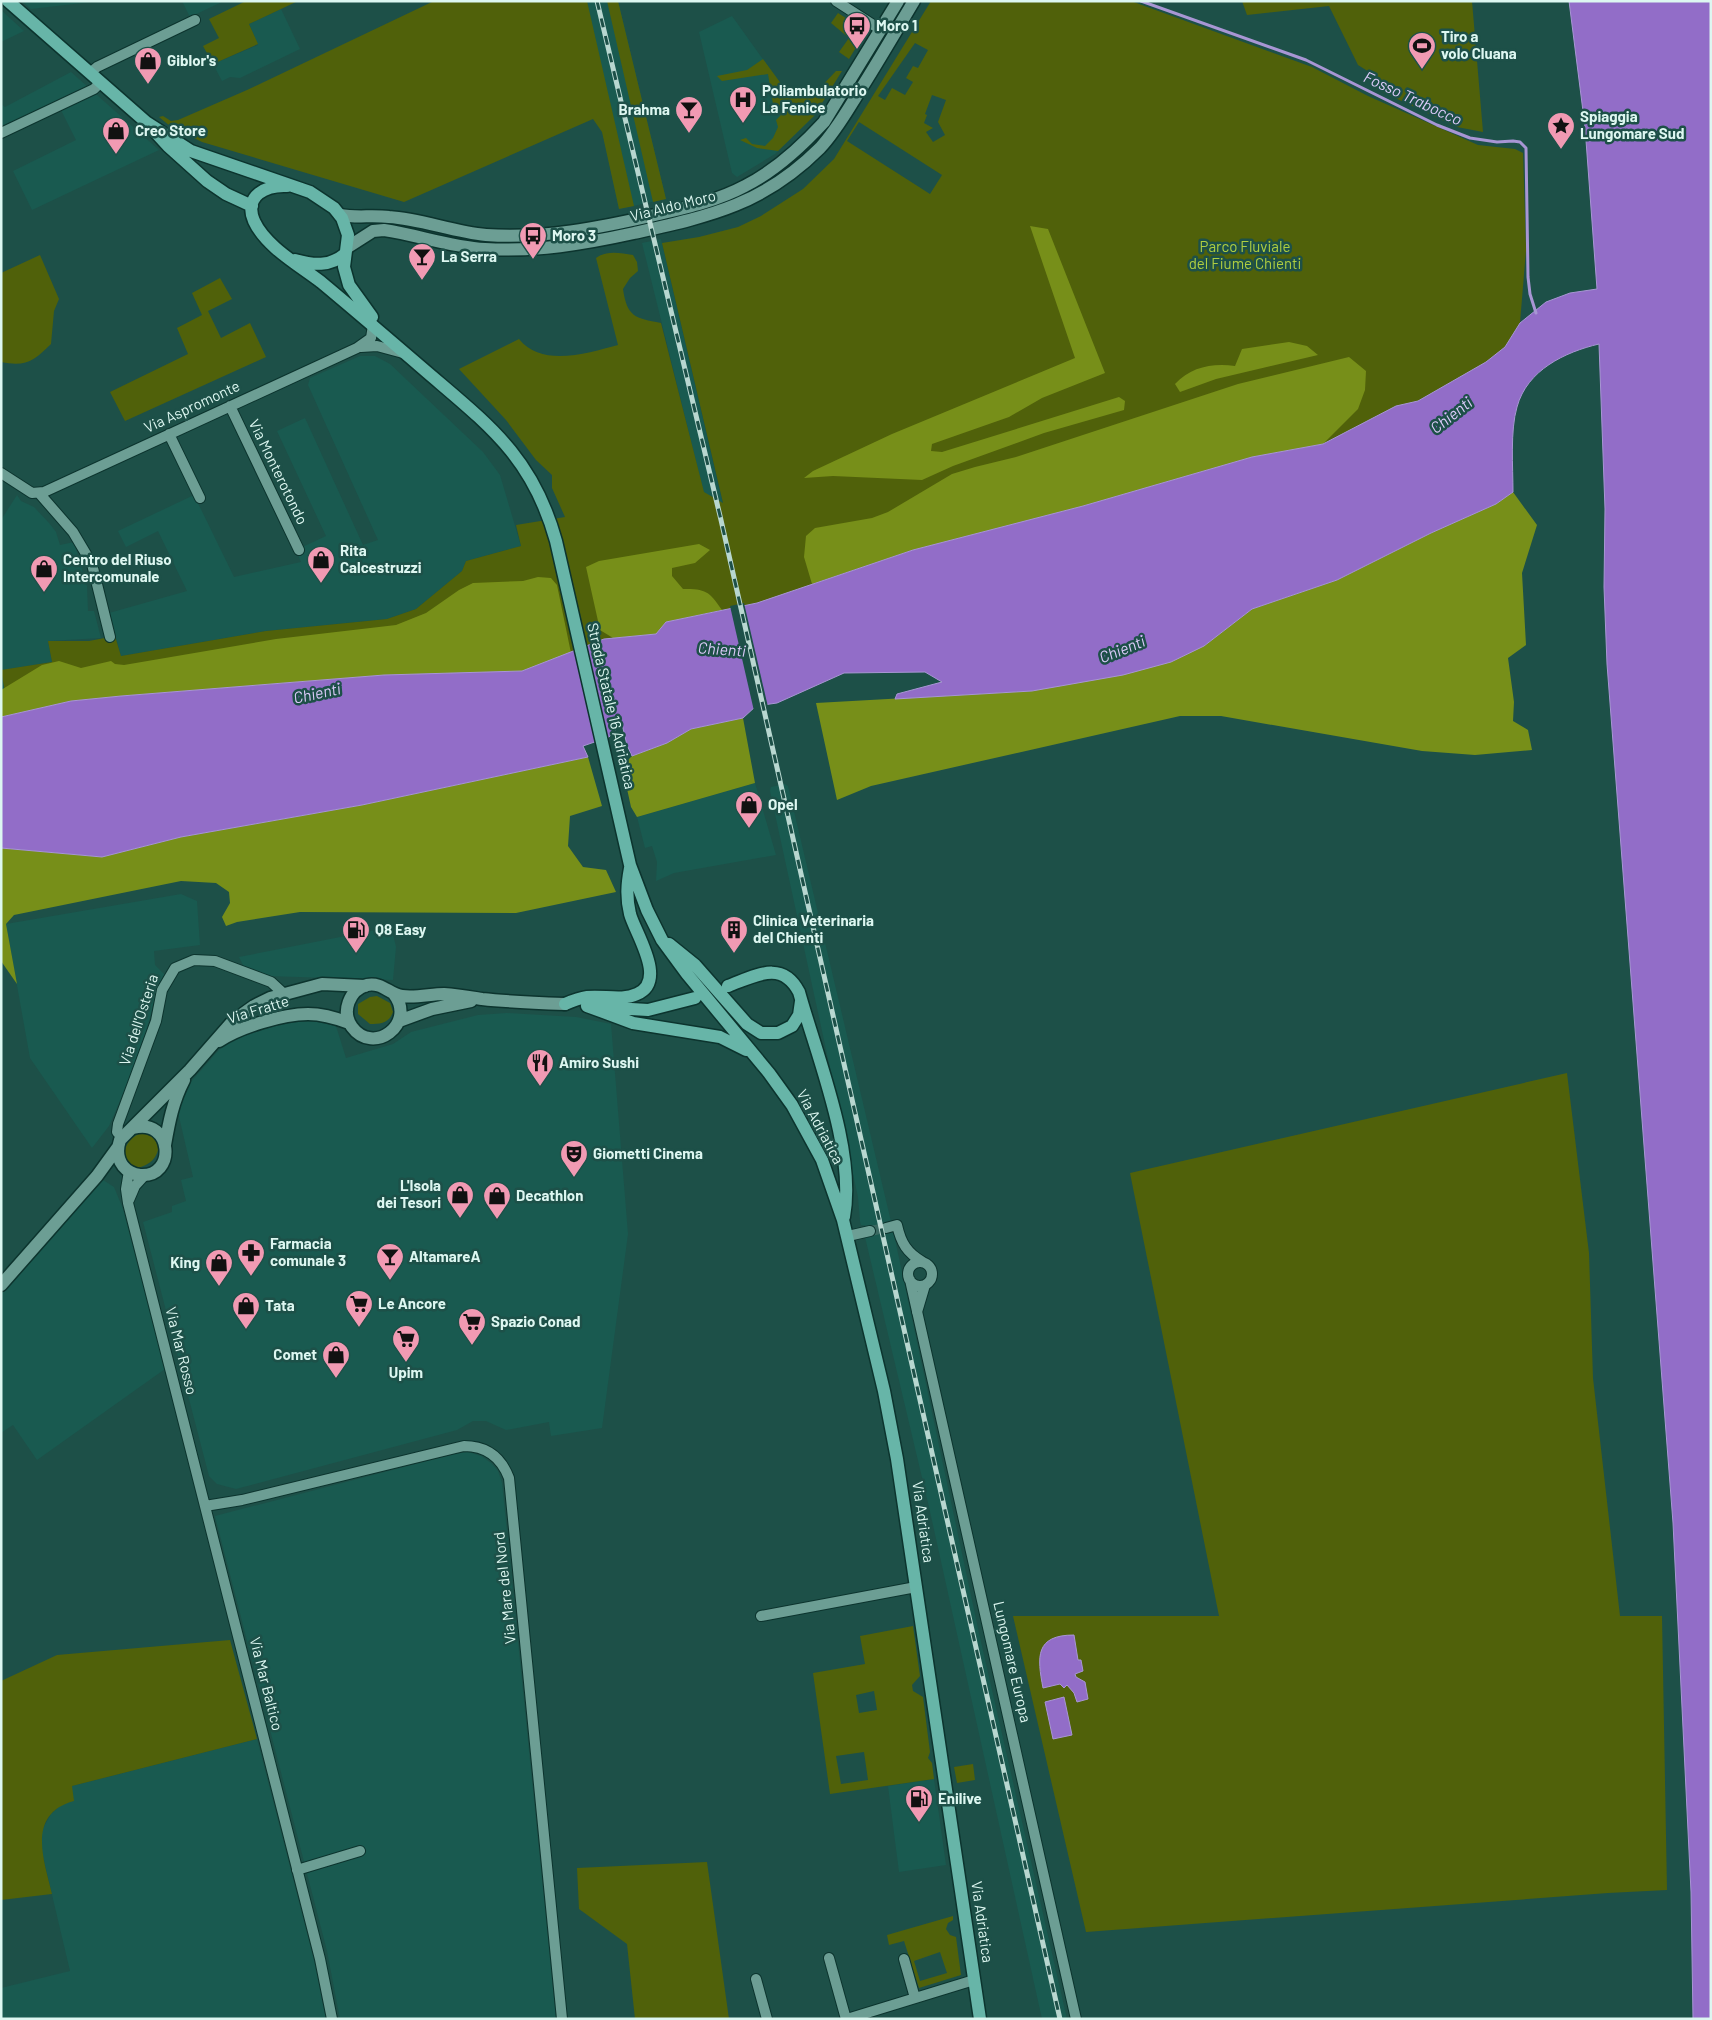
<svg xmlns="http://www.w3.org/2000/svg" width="1712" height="2020" viewBox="0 0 1712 2020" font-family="Barlow,sans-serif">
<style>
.built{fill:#195a50}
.green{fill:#50610a;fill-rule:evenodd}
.forest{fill:#778f19}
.water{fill:#926dc8;stroke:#a896d4}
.pier{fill:#1d5048}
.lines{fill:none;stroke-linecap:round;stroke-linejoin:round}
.stream{stroke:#a896d4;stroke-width:3}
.minor-tunnel{stroke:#3a6961;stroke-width:10;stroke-dasharray:10 5;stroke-linecap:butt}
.minor-casing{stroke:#0c342e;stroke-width:12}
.tertiary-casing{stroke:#0c342e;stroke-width:15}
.secondary-casing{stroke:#0c342e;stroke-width:15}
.primary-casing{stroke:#0c342e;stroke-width:15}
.minor{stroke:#6c9e94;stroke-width:10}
.tertiary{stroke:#6c9e94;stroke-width:12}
.secondary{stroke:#6c9e94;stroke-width:12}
.primary{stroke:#67b5a8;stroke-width:12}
.rail-casing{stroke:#b8d7d0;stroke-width:5}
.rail{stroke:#1d5048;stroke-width:3;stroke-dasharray:9;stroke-linecap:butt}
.labels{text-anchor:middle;stroke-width:5;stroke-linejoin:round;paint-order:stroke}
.poi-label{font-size:15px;font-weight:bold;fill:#ddf7f1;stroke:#1d5048;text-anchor:start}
.street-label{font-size:15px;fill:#ddf7f1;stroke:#1d5048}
.park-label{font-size:15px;fill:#afce40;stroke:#1d5048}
.water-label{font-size:16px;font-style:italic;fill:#dccbfa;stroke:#1d5048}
</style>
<rect width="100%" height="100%" fill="#1d5048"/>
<path class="built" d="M22 1H100L31 9Z
M182 1H224L190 17Z
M574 1H618L666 199 619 209Z
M281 9 300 49 240 78 230 77 222 81 213 64 258 45 249 24Z
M1 10 24 31 1 42Z
M732 16 808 122 775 154 737 177 732 173 699 32Z
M71 72 159 150 32 210 13 171 76 140 59 106 1 133V104L5 107Z
M661 239 725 513 711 522 642 243Z
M360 356H375L390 364 483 452 500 475 521 546 466 561 462 571 416 609 387 619 266 631 121 656 109 613 187 591 158 531 126 547 118 531 194 495 234 577 301 562 296 550 326 536 277 431 305 418 363 545 378 540 308 385 310 378Z
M17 495 21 501 34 507 49 523 56 532 60 545 74 542 87 586 88 611H94L101 638 48 641 52 662 2 670 5 690H1V520Z
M755 783 776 855 674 873 656 881 657 862 652 846 645 848 637 817Z
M785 784 788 786 893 1230 979 1633 1067 2019H1042L929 1507 865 1237 869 1226 861 1225 860 1221 858 1197 770 791 771 787Z
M181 894 197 901 200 945 154 951 155 965 164 974V977L154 1002 139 1057 109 1126 92 1148 30 1058 6 924Z
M391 927 396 947 393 980 267 976 245 969 239 957Z
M507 1013 576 1017 611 1024 628 1234 602 1428 551 1436 549 1422 506 1430 486 1421H473L457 1430 236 1489 217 1484 209 1476 143 1222 172 1212V1206L186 1201 181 1180 193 1177 177 1108 182 1092 219 1050 231 1040 255 1030 292 1022 314 1021 336 1026 346 1058 393 1044 411 1032 478 1015Z
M103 1180 114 1187 123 1209 165 1369 37 1460 13 1425 1 1433V1293L99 1182Z
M468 1452 481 1456 491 1463 498 1471 502 1483 556 2019H340L327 1951 215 1516 454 1454Z
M257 1739 314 1960 326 2019H1V1988L70 1971 41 1848 42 1830 51 1814 62 1804 72 1786Z
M934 1779 946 1865 899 1872 888 1786Z"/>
<path class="green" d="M246 1H298L249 24 258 44 213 64 203 46 219 38 209 19Z
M434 1H587L634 206 619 209 602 132 593 119 404 202 202 142 170 126 159 117 163 116 171 121 178 120 247 90Z
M607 1H618L666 199 653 202Z
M931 1H1131L1312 67 1368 96 1478 145 1515 149 1523 153 1526 250 1520 323 1505 347 1486 362 1418 401 1396 406 1323 444 1288 451 757 603 703 614 656 634 604 639 522 671 121 696 9 715 1 670 52 662 48 641H89L115 636 121 656 266 631 387 619 416 609 462 571 466 561 521 546 516 525 565 517 552 488V475L536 460 506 420 459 369 519 339C542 368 588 353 618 345L596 258C607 250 620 253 633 255L637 262 638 271 630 278 623 289C627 317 635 318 661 323L704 492 723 503 662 243 699 237 738 227 761 216 803 189 834 159ZM915 43 928 50 918 68 913 66 906 78 913 82 905 95 892 88 885 100 878 96ZM932 95 946 100 938 122 945 135 933 142 926 132 933 128 924 123 927 115 925 114ZM859 122 942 175 930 194 847 141Z
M1242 1H1472L1483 132 1457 127 1376 89 1374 75 1358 65 1329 6 1247 15Z
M838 13 866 31 849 59 839 52 849 38 831 23Z
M763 59 782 85 805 96 817 91 836 71H842L814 116 778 151 757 148 740 140 746 138 752 144 765 146 773 138 778 127 776 120 781 115 773 104 768 74 722 81 717 76 747 70Z
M40 255 59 299 54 311 51 344C34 361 26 367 1 362V273Z
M220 278 232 299 208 311 221 338 250 323 266 357 125 421 110 392 188 354 177 328 202 315 192 293Z
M377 996 390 1003 393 1012C389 1023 381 1024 370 1024L358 1014V1004L370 997Z
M1567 1073 1589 1253 1593 1378 1620 1616H1662L1667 1890 1608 1893 1086 1932 1013 1616H1219L1130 1173Z
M142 1133 150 1134 159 1144C158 1158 150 1165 137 1168 116 1162 124 1138 142 1133Z
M913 1626 920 1676 912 1685 913 1691 923 1697 930 1752 928 1758 932 1763 934 1779 830 1794 813 1673 865 1664 860 1636ZM874 1691 877 1710 859 1713 856 1695ZM864 1752 868 1780 841 1784 836 1756Z
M230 1640 257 1739 72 1786 74 1801C26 1814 44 1860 52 1894L1 1900V1681L57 1655Z
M973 1764 975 1780 957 1783 954 1767Z
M707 1862 729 2019H635L627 1944 579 1909 577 1868Z
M953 1916V1920L948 1923 946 1929 950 1935 956 1937 961 1975 919 1988 904 1941 889 1945 887 1935ZM940 1952 947 1973 920 1981 914 1961Z"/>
<path class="forest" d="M1030 226 1048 229 1105 373 1042 398 1009 417 932 444 931 451 942 452 1119 397 1125 401 1124 410 1044 433 953 466 922 480 833 476 804 478 813 471 892 434 1075 358Z
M1289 342 1307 346 1318 355 1216 379 1180 392 1175 384C1191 367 1212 363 1235 366L1242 349Z
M1349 357 1366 371 1365 390 1358 409 1323 444 1252 457 1083 506 913 550 812 584 804 557 806 536 815 528 872 518 888 512 952 474 975 467 1016 457 1238 384Z
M1513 492 1537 525 1522 573 1526 645 1508 658 1514 702 1513 721 1528 730 1532 750 1475 755 1422 751 1221 716H1180L871 786 837 800 816 703 1032 691 1204 646 1252 609 1337 580 1431 533 1496 504Z
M699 544 710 550 695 563 672 568V576L683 589C706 589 709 591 722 610L666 622 656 634 613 638 600 630 586 567 599 561Z
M538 577 551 578 557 585 571 653 522 671 384 675 121 696 71 701 1 717V690L42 665 59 661 81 668 111 661 115 664 124 665 276 639 396 625 426 613 459 590 473 583 523 581Z
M743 718 755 783 637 817 631 807 622 766 632 756 667 743 691 729Z
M588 757 602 806 570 816 568 846 583 867 606 870 616 892 516 913 300 912 237 922 226 926 222 917 230 903 229 892 216 883 181 881 14 915 6 924 17 984 1 961V848L102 857 181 837 362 805Z"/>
<path class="water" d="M1569 1H1711V2019H1693L1691 1892 1673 1523 1607 664 1604 587 1605 509 1599 344C1565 352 1527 370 1517 407 1510 431 1513 467 1513 492L1496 504 1431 533 1337 580 1252 609 1204 646 1171 662 1123 675 1032 691 895 699 897 694 942 682 925 672 844 673 777 703 756 706 743 718 691 729 667 743 632 756 627 745 622 724 609 737 583 746 588 757 362 805 181 837 102 857 1 848V717L71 701 121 696 384 675 522 671 604 639 656 634 666 622 757 603 913 550 1083 506 1252 457 1323 444 1396 406 1418 401 1486 362 1505 347 1520 323 1546 302 1570 293 1597 289 1585 127Z
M1074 1635 1078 1660H1081L1083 1671 1075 1674 1076 1677 1085 1682 1088 1699 1077 1702 1074 1693 1067 1685 1064 1688 1060 1684 1043 1688C1037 1657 1035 1635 1074 1635Z
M1064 1697 1072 1735 1053 1739 1045 1702Z"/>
<path class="pier" d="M744 603 768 707 754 711 730 606Z"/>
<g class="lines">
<path class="stream" d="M1141 1 1306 60 1437 125 1470 138 1497 142 1513 141 1520 142 1526 148 1528 277 1530 294 1536 313"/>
<path class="minor-tunnel" d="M870 1231 886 1228"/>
<defs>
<path id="minor" d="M836 1 881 30
M90 73 97 67 195 20
M1 133 94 89 101 82
M361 347 377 346 403 353
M230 406 299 550
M169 434 200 498
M1 473 32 493 44 492 357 348 371 338 373 325
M39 493 73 532 92 564 110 637
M122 1137 117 1132 118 1124 156 1021 162 990 175 968 194 960 215 961 271 982 284 994
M129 1171 126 1189 128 1203 320 1959 332 2019
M129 1200 135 1186 145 1175
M886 1228 897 1225C901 1243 907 1253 923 1262
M848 1236 870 1231
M908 1274a12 12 0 1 1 24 0a12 12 0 1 1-24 0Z
M910 1280 1076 2019
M917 1312 925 1285
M205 1506 242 1500 464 1446C486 1446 501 1457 509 1478L562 2019
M761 1616 916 1587
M297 1870 360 1851
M829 1958 846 2019
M904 1959 915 1998
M756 1979 767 2019
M847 2019 974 1980"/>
<path id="tertiary" d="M340 215C356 218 372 215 389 217 421 219 453 232 486 235 543 239 599 228 655 215 685 208 717 201 745 186 775 171 801 147 824 122L898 1
M348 247 373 231 384 230C418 235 450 247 485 249 536 252 584 244 634 233 710 216 763 205 820 148 836 131 847 111 859 92 878 62 896 31 914 1"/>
<path id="secondary" d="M394 994C417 1024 373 1056 352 1027 341 1012 349 990 367 985 382 982 389 994 402 996 416 998 431 994 444 994 457 995 469 997 482 999 509 1002 537 1003 565 1004
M399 1021 432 1009 471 1001
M219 1041C240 1027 283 1014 308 1014 322 1014 336 1018 349 1023
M133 1128C173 1117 177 1178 140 1175 133 1174 127 1171 123 1166 117 1158 117 1149 120 1140L190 1070 233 1021 254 1006 270 998 322 984 365 986
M165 1145C169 1122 173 1101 184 1080
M1 1285 97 1176 118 1147"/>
<path id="primary" d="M8 1 146 122 168 146 207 181 226 194 252 206
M146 122 191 151 310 192 334 208 342 218 348 235 344 267 349 285 372 317
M287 186C267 185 243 195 254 221 266 247 299 265 321 282 357 312 392 342 428 373 490 426 533 458 556 541L630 865 647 910 662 940 687 974 769 1073 792 1105 822 1160 843 1220 884 1391 897 1459 980 2019
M295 260C313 265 330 267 345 254
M669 944 695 965 747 1024 761 1033H778L792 1026 799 1015 801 1001
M728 986C755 976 782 959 799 992 817 1057 856 1151 844 1217
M565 1004C572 1001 579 998 587 997 603 995 622 1001 637 994 668 981 635 933 630 914 626 897 627 884 630 868
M587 1006 633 1023 720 1037 746 1050
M597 1007 648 1010 695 998"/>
</defs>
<use href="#minor" class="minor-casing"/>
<use href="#tertiary" class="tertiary-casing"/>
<use href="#secondary" class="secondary-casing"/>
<use href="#primary" class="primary-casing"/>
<use href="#minor" class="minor"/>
<use href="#tertiary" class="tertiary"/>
<use href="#secondary" class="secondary"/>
<use href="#primary" class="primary"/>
<defs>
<path id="rail" d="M597 1 721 520 1060 2019"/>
</defs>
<use href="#rail" class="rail-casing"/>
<use href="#rail" class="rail"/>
</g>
<defs>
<symbol id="bus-pin" viewBox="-11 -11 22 30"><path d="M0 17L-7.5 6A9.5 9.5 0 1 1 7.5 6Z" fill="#f19ab3" stroke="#1d5048"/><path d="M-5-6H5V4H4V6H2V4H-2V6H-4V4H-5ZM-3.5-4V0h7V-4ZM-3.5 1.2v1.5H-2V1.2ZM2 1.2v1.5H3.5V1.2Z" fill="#111"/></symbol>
<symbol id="stadium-pin" viewBox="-11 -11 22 30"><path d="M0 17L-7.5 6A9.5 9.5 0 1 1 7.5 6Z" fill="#f19ab3" stroke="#1d5048"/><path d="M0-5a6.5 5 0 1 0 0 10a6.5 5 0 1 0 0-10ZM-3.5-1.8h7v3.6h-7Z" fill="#111"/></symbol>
<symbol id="shop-pin" viewBox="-11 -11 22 30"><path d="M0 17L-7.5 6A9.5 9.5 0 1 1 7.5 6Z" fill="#f19ab3" stroke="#1d5048"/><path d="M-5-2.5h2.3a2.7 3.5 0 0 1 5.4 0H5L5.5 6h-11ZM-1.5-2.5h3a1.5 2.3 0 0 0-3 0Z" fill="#111"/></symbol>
<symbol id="hospital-pin" viewBox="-11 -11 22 30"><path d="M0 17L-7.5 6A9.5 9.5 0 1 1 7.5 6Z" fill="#f19ab3" stroke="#1d5048"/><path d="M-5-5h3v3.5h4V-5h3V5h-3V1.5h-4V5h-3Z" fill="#111"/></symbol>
<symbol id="bar-pin" viewBox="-11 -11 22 30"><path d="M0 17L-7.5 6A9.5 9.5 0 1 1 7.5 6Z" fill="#f19ab3" stroke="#1d5048"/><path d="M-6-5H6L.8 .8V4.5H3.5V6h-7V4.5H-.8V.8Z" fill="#111"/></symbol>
<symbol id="sight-pin" viewBox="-11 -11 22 30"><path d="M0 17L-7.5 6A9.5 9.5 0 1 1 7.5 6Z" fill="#f19ab3" stroke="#1d5048"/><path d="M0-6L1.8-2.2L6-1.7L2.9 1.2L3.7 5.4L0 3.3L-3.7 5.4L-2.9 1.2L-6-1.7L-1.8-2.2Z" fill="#111"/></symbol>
<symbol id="fuel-pin" viewBox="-11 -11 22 30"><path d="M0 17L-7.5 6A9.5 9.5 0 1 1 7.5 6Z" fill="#f19ab3" stroke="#1d5048"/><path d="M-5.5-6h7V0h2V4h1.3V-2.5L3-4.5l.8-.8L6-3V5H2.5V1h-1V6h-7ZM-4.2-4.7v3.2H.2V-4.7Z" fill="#111"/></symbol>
<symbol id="building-pin" viewBox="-11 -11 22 30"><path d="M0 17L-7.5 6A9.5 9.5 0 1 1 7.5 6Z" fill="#f19ab3" stroke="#1d5048"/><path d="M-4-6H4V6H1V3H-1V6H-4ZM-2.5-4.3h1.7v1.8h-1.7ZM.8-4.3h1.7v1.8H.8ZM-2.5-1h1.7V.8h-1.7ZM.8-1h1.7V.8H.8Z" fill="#111"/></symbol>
<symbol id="restaurant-pin" viewBox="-11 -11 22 30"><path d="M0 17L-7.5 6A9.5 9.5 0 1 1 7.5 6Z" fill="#f19ab3" stroke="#1d5048"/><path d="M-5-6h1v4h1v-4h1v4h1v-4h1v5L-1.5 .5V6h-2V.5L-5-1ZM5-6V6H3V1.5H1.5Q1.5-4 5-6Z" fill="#111"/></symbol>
<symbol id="theatre-pin" viewBox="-11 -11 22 30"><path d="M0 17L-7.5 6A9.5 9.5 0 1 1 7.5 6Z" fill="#f19ab3" stroke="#1d5048"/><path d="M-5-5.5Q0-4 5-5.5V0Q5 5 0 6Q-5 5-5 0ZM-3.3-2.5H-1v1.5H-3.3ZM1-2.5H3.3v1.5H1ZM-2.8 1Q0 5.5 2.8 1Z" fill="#111"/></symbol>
<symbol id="pharmacy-pin" viewBox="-11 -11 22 30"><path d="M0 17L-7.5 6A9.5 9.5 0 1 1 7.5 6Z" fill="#f19ab3" stroke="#1d5048"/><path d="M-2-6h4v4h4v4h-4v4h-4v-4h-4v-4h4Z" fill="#111"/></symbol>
<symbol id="supermarket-pin" viewBox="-11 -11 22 30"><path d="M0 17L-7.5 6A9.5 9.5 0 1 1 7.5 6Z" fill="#f19ab3" stroke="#1d5048"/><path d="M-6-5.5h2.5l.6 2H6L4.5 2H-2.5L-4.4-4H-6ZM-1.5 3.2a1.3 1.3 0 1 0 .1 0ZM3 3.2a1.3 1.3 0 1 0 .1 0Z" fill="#111"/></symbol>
</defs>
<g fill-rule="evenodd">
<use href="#bus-pin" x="841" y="10" width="32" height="43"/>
<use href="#stadium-pin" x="1406" y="30" width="32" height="43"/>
<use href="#shop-pin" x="132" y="45" width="32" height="43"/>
<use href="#hospital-pin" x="727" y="84" width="32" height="43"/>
<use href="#bar-pin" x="673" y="94" width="32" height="43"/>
<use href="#sight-pin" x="1545" y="110" width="32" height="43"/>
<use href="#shop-pin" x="100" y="115" width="32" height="43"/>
<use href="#bus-pin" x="517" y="220" width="32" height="43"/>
<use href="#bar-pin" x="406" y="241" width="32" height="43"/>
<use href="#shop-pin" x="305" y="544" width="32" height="43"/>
<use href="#shop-pin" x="28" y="553" width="32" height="43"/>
<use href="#shop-pin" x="733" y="789" width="32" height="43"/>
<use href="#fuel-pin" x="340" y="914" width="32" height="43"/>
<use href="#building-pin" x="718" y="914" width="32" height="43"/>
<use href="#restaurant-pin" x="524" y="1047" width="32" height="43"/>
<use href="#theatre-pin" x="558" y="1138" width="32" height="43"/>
<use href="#shop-pin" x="444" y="1179" width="32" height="43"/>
<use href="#shop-pin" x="481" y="1180" width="32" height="43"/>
<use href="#pharmacy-pin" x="235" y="1237" width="32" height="43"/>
<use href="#bar-pin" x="374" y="1241" width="32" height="43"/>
<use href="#shop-pin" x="203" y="1247" width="32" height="43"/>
<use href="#supermarket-pin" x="343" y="1288" width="32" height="43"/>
<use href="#shop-pin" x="230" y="1290" width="32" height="43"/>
<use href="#supermarket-pin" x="456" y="1306" width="32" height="43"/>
<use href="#supermarket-pin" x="390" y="1323" width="32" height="43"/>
<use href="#shop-pin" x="320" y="1339" width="32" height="43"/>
<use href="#fuel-pin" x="903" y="1783" width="32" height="43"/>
</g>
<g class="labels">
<g class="poi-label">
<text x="876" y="31">Moro 1</text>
<text x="1441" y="42">Tiro a<tspan x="1441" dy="17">volo Cluana</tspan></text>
<text x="167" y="66">Giblor's</text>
<text x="762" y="96">Poliambulatorio<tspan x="762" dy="17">La Fenice</tspan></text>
<text x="670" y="115" text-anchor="end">Brahma</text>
<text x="1580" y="122">Spiaggia<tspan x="1580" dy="17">Lungomare Sud</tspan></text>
<text x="135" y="136">Creo Store</text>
<text x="552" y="241">Moro 3</text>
<text x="441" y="262">La Serra</text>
<text x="340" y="556">Rita<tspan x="340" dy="17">Calcestruzzi</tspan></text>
<text x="63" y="565">Centro del Riuso<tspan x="63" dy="17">Intercomunale</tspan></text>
<text x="768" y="810">Opel</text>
<text x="753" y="926">Clinica Veterinaria<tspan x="753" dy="17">del Chienti</tspan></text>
<text x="375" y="935">Q8 Easy</text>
<text x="559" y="1068">Amiro Sushi</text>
<text x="593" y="1159">Giometti Cinema</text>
<text x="441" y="1191" text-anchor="end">L'Isola<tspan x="441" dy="17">dei Tesori</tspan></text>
<text x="516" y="1201">Decathlon</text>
<text x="270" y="1249">Farmacia<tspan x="270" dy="17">comunale 3</tspan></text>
<text x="409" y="1262">AltamareA</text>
<text x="200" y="1268" text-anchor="end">King</text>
<text x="378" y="1309">Le Ancore</text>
<text x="265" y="1311">Tata</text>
<text x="491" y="1327">Spazio Conad</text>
<text x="317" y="1360" text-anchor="end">Comet</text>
<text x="406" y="1378" text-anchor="middle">Upim</text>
<text x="938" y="1804">Enilive</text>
</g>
<g class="street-label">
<text transform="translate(673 206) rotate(-14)" y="5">Via Aldo Moro</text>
<text transform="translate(192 407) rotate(-25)" y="5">Via Aspromonte</text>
<text transform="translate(278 472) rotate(64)" y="5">Via Monterotondo</text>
<text transform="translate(611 706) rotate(77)" y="5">Strada Statale 16 Adriatica</text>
<text transform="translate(258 1010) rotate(-17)" y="5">Via Fratte</text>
<text transform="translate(139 1020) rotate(-72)" y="5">Via dell'Osteria</text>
<text transform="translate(820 1127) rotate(62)" y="5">Via Adriatica</text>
<text transform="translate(181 1351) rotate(76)" y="5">Via Mar Rosso</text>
<text transform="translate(923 1522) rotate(82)" y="5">Via Adriatica</text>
<text transform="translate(505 1588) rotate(-96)" y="5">Via Mare del Nord</text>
<text transform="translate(1012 1662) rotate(77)" y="5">Lungomare Europa</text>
<text transform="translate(266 1684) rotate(76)" y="5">Via Mar Baltico</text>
<text transform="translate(982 1922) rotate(82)" y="5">Via Adriatica</text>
</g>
<g class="park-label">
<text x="1245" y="252">Parco Fluviale<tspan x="1245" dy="17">del Fiume Chienti</tspan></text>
</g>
<g class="water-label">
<text transform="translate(1413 98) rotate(25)" y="6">Fosso Trabocco</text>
<text transform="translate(1451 415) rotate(-38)" y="6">Chienti</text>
<text transform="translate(722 649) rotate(4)" y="6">Chienti</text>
<text transform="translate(1122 649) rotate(-22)" y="6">Chienti</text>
<text transform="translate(317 693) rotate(-12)" y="6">Chienti</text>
</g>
</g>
<rect width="1712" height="2020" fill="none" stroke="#ddf7f1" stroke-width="5"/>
</svg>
